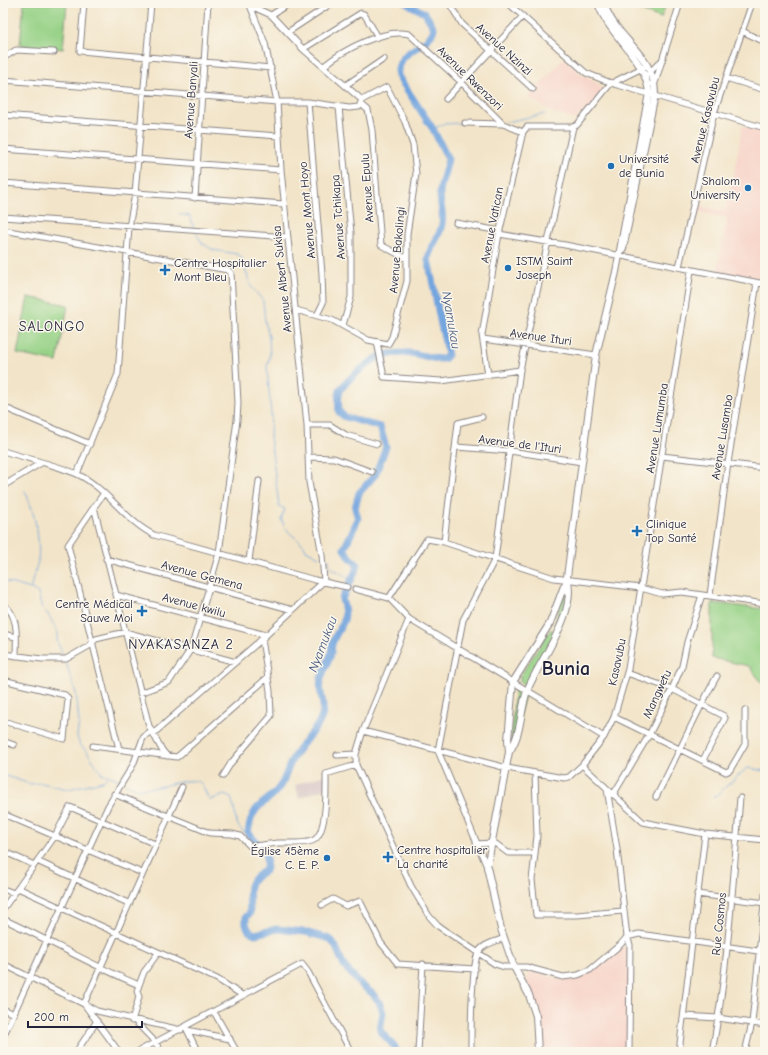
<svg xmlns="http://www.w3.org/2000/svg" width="768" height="1055" viewBox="0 0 768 1055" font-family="'Comic Neue',sans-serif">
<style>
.built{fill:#f7d1c6}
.industrial{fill:#d2bfbf}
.green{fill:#96d186;stroke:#5c7a60}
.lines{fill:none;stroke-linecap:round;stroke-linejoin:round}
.stream{stroke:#73a5de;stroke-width:1}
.river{stroke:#73a5de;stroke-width:7}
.minor-casing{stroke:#8a8382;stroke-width:7}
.major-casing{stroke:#8a8382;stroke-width:8}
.minor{stroke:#fff;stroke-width:5}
.major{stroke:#fff;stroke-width:6}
.poi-dot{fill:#1f6fb2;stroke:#fbf7ec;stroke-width:1.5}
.labels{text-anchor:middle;stroke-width:3;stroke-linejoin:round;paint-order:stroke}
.street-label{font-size:12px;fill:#22223b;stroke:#fbf7ec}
.poi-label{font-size:12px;fill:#22223b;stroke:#fbf7ec;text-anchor:start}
.water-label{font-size:13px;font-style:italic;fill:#42567c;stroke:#fbf7ec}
.quarter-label{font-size:14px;letter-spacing:1px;fill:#22223b;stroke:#fbf7ec}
.town-label{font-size:20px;font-weight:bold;fill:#22223b;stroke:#fbf7ec}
</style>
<rect width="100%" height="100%" fill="#fbf7ec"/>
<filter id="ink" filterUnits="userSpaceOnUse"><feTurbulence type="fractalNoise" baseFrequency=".025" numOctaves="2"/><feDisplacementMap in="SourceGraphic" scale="8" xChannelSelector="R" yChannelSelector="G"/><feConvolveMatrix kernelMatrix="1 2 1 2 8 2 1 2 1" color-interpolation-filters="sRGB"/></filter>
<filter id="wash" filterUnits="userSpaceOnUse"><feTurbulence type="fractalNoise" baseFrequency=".012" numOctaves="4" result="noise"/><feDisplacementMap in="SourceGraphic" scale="16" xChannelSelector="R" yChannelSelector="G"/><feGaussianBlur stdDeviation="0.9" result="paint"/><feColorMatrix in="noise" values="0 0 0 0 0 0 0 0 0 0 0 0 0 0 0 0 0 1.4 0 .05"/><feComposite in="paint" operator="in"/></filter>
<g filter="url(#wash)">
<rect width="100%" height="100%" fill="#f2e4c8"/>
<path class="built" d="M564 58 582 75 597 83 603 91 593 107 575 119 553 113 529 97Z
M742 126 765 132V281L717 272 727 218 696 211 697 206 725 211 735 169Z
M616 947H629L628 1052H541V1019L526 983 530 970 562 980 586 975Z"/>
<path class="industrial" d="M327 774 330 787 299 798 295 785Z"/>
<path class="green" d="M24 3H67L63 49 20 45Z
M641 3H653L665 7 661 18 638 10Z
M28 297 68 305 57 362 17 354Z
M565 588H566L565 608 558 624 555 623Z
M712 603 765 609V687L749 666 712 658Z
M552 629 554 633 528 684H522L520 681V676L550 630Z
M518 687 525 694 512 742 511 740 515 689Z"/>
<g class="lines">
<path class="stream" d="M506 122 545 114
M433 129 443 124 463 123
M179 214 190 216 194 229
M196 233 202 243 213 250 237 254 242 258 250 285 263 301 265 321 269 337 270 356 267 367 271 415 270 436 279 506 285 509 281 519C283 523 285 528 288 531 293 537 304 542 306 550L319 557
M25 491C34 510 41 540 38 561 36 571 32 577 31 588
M324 558 329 560V564L333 569 352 579
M3 581 31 589 38 593 42 609 48 614 58 633 57 641 64 657
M65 660 76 693 79 722 77 736 80 745 86 750 101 773 121 780
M3 775 30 784 41 783 68 789 103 781 107 777
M125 783C145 799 181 775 199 782 205 785 205 796 210 800L224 795 231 798C237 811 232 828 248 834
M713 798 747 768 765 771"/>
<path class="river" d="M395 1052V1047L380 1031 383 1012 379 1002 373 994 360 984 344 966 336 947 330 939 305 932 277 929 255 934 249 931 246 924V917L250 913C250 893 244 881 265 871 271 854 260 845 248 834 252 798 269 807 282 783 286 776 288 767 292 760 299 746 310 736 319 723 329 707 317 693 321 679 323 670 329 662 331 653 332 650 331 647 332 644 339 623 350 625 342 599L357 568V564L348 555 344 549 358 519 355 508 359 493 375 475 386 447 380 427 345 417 339 412C339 405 337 398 340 391 344 382 372 359 381 356 386 354 400 353 405 353 418 352 431 360 444 359L448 355 441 325 428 259C430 247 440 237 442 224 444 214 440 204 440 193 441 181 446 171 448 159L433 129 398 76C395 48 430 49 434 28L425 13 406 3"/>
</g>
</g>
<g filter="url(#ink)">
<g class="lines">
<defs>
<path id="minor" d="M84 3 80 51 271 68
M249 3 265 43 277 102 281 170 307 425 309 482 322 555 324 581
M449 3 462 24 533 89
M508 3 586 73 611 83 765 128
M251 6 271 15 303 49 362 100
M271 15 290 3
M742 31 765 42
M288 32 332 3
M303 49 361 13 364 14 378 37
M3 58 16 50 54 52
M324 66C343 50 384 28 409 34L461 82 503 124
M647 75 660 62
M726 78 765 90
M3 80 277 102H308L349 108 359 107 362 100 387 87 405 122 413 145 416 174 407 234V281L392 337 388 344 368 340 332 320 296 310
M612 83 644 67
M652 84 655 83 680 3
M346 85 384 59
M446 99 523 16
M308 102 322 274 323 303 317 315
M361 104 368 110 372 130 381 245 407 259
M339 107 351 233V297L343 325
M3 115 278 136
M465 123 503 124 523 132
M3 149 281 170
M3 183 284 204
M195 198 208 3
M3 217 288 237
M456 223 500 231
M3 230 228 270 231 273 238 403 237 420 219 553 191 649 169 682 140 693
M499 234 565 245 765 284
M679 267 714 113 752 3
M483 339 596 355
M377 342 384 377 441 381 520 370
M488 375 482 335 499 234 523 132 527 127H573
M3 407 90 444
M307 425H330L346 435 377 444
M456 447 510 451 582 462
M3 451C25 458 57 465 77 474 107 488 124 520 154 535L315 580 347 587
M662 456 765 468
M308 457 334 458 372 472
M77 474 118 374 129 227 135 194 151 3
M3 486 41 463
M104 493 94 507 149 726 162 750 167 756
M94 507 68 545 119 749
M444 542 458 423 482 417
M106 559 293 610
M249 561 259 481
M355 589 389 598 409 619 604 737
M116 595 266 635
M710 595 728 463 757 283
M389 598 427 539 444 542 554 578 641 588 662 594 682 592 765 604
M3 604C20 616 16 638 16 656
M409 619 363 731 356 754V765L411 886 429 916 438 926 495 964 504 967H526L563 977 578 975 590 970 620 945 627 937 639 934 765 952
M3 634 16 637
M3 654 42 659H66L89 646 96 639 125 632 236 662
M627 673 672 689 724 716 725 718 703 760
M3 680 65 695 68 699 64 739 3 721
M614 717 726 772 730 770 745 744V710
M363 731 507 768 564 778 569 777 582 765 643 822 705 834 765 840
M3 741 14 745
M93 746 177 757 267 678
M337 755 356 754
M582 765 604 737 614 717 628 669 691 271
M535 773 537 836 532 880 536 915H577L623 911
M223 776 231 763 271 716 270 691 262 639
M607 789 617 849 627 937 630 945 629 1052
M114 794 210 833 232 834 240 836 250 846C260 846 268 844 278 843 289 843 302 844 312 841 328 836 326 787 326 774L356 765
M613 795 649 735 672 689 682 666 687 642 702 595
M656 797C677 757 695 715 717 676
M3 814 142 873
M476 844 492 843 496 844 508 853H534
M3 851 34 865
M37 861 128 903
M487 867 438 751 463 620 495 559 520 370 573 127 577 125 611 83
M18 888 217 979 242 995
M3 889 14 893
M697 894 765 903
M322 905 333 899 346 906 360 901 381 943 398 964 475 969
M3 909 55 836 70 807 155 844
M3 919C49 940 93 966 139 985
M3 964 84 1004 119 1052
M3 1009 14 1014
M214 1012 237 1052
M684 1016 718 1018 765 1025
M132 1021 139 997 137 991 139 985 144 972 158 953
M136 1022 156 1043 161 1052
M186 1028 198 1052
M181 1030 97 1011 84 1004 182 787
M187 1030 230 1039
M3 1037 108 806 133 765 143 738 148 733H154L262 639 324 581
M76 1052 97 1021
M137 1052 302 964 308 972 351 1052
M418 1052 423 964
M471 1052C471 1033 471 969 478 953 482 944 495 942 504 938
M679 1052 705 834
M712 1052C728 969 733 882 740 798
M745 1052 752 1023 765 895"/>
<path id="major" d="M604 3C615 40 655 53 655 95L623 249
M509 752C522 734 520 711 527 691 540 658 578 615 567 577L596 355 616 272 649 93C645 56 609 37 598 3
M538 1052 536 1016 529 995 514 967 501 929 487 867 509 752 508 740 513 682 550 623 564 586 568 580"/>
</defs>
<use href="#minor" class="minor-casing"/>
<use href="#major" class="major-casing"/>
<use href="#minor" class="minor"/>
<use href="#major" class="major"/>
</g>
</g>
<g class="poi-dot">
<circle cx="611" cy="166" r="4"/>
<circle cx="748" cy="188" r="4"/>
<circle cx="508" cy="268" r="4"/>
<path d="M163 264h4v4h4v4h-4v4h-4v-4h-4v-4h4z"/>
<path d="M635 525h4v4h4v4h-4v4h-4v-4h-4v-4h4z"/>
<path d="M140 605h4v4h4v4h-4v4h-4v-4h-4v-4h4z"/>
<path d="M386 851h4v4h4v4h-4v4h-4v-4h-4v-4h4z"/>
<circle cx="327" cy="858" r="4"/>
</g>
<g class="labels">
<g class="street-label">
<text transform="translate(504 49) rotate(42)" y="4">Avenue Nzinzi</text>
<text transform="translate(470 78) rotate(44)" y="4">Avenue Rwenzori</text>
<text transform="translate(191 100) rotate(-86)" y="4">Avenue Banyali</text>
<text transform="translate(705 120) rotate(-76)" y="4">Avenue Kasavubu</text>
<text transform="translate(367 188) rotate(-94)" y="4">Avenue Epulu</text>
<text transform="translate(307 210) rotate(-95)" y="4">Avenue Mont Hoyo</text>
<text transform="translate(338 217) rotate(-94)" y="4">Avenue Tchikapa</text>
<text transform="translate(492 225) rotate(-79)" y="4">Avenue Vatican</text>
<text transform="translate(397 250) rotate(-85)" y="4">Avenue Bakolingi</text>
<text transform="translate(282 279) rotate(-96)" y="4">Avenue Albert Sukisa</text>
<text transform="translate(541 337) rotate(8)" y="4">Avenue Ituri</text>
<text transform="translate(657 428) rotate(-81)" y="4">Avenue Lumumba</text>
<text transform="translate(722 437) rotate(-81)" y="4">Avenue Lusambo</text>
<text transform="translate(520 444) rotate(7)" y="4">Avenue de l'Ituri</text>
<text transform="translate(202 575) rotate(15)" y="4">Avenue Gemena</text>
<text transform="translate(194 605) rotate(15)" y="4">Avenue kwilu</text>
<text transform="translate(617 662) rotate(-78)" y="4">Kasavubu</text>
<text transform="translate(657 694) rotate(-65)" y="4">Mangwetu</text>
<text transform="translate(719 924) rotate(-84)" y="4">Rue Cosmos</text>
</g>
<g class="poi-label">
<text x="619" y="163">Université<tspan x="619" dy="14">de Bunia</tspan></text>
<text x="740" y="185" text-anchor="end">Shalom<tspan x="740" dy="14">University</tspan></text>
<text x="516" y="265">ISTM Saint<tspan x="516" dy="14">Joseph</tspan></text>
<text x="174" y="267">Centre Hospitalier<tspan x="174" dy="14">Mont Bleu</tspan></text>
<text x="646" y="528">Clinique<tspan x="646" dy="14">Top Santé</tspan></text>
<text x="133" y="608" text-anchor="end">Centre Médical<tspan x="133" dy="14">Sauve Moi</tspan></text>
<text x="397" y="854">Centre hospitalier<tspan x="397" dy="14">La charité</tspan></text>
<text x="319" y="855" text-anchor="end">Église 45ème<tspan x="319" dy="14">C. E. P.</tspan></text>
</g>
<g class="water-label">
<text transform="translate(452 320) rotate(80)" y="5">Nyamukau</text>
<text transform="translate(322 644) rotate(-69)" y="5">Nyamukau</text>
</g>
<g class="quarter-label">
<text x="52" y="331">SALONGO</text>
<text x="181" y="649">NYAKASANZA 2</text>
</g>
<g class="town-label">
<text x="566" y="675">Bunia</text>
</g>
</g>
<rect width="768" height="1055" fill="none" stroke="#fbf7ec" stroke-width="16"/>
<path d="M28 1021v6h114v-6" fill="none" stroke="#22223b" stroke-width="2"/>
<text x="34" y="1021" font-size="12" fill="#22223b" stroke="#fbf7ec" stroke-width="3" paint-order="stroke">200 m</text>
</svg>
